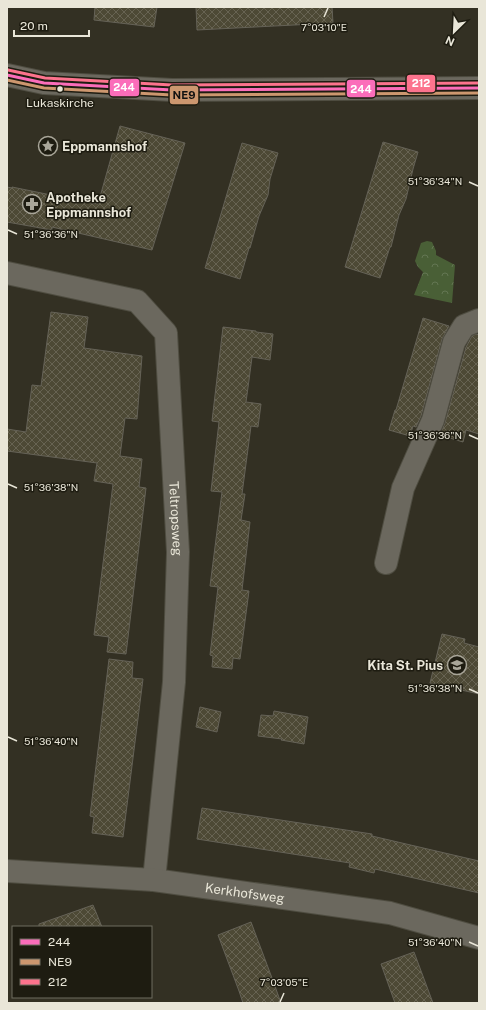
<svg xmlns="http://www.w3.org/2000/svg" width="486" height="1010" viewBox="0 0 486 1010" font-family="'Public Sans',sans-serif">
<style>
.park{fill:url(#park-crowns)}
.building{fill:url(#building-cross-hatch);stroke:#656257}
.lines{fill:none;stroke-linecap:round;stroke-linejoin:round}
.minor-casing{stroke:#4f4d41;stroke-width:24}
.minor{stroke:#6b685e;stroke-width:22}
.bus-1-casing{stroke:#1e1c11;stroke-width:6}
.bus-2-casing{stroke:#1e1c11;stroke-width:6}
.bus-3-casing{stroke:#1e1c11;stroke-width:6}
.bus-1{stroke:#fb6dba;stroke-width:3}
.bus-2{stroke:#cd976f;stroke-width:3}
.bus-3{stroke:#fc738d;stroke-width:3}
.ticks{fill:none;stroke:#e9e6d8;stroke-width:1.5}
.bus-dot{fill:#e9e6d8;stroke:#1e1c11;stroke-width:1.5}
.labels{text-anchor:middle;stroke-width:3;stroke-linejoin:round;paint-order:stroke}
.bus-label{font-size:12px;fill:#e9e6d8;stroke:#1e1c11}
.poi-label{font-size:13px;font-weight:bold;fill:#e9e6d8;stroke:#1e1c11;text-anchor:start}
.street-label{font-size:13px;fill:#e9e6d8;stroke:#1e1c11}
.ticks-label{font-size:10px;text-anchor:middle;fill:#e9e6d8;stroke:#1e1c11;stroke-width:3;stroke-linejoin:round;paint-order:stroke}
.line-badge{stroke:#1e1c11;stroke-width:1.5}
.badge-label{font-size:11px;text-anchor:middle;font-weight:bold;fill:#fff}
.pale-badge-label{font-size:11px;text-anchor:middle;font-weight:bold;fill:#111}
</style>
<defs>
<pattern id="park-crowns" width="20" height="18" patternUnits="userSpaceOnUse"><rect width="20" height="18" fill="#495f36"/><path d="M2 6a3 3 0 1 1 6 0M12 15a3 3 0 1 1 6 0" fill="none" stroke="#637652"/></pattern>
<pattern id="building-cross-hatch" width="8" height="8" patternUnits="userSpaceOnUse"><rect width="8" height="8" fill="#4d4935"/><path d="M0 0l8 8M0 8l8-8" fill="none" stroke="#676352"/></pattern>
</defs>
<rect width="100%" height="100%" fill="#333023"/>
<path class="park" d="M427 241 432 242 436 251V255L455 265 452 303 414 295 423 272 418 267 415 261 421 243Z"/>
<path class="building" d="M95 7H157L154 27 94 20Z
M196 7H332L333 23 197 30Z
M120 126 185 143 152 250 52 227V230L7 222V187L12 188V187L56 196V197L98 204Z
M383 142 418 152 413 169 406 199 399 215 391 247H390L380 278 345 267Z
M242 143 278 153 270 179 268 195 259 216 250 248H249L240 279 205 268Z
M51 312 88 317 84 348 142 356 137 419 125 418 120 456 142 459 139 487 146 488 126 654 107 652 109 637 94 635 113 484 94 481 97 463 7 451V429L26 432 32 385 41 386Z
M423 318 449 326 442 339 421 416 416 427 413 426 410 436 389 430 395 410H396Z
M223 327 256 331V332L273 334 270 360 252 357 249 380 246 402 261 404 258 427 251 426 242 494H245L241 520 250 522 242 590 249 591 240 659 233 658 232 669 212 667 213 656 210 655 218 587 210 586 222 492 211 491 219 422 212 421Z
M476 334 479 335V434L466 430 463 442 440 435 445 423 466 347 472 336Z
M442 634 465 639 464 643 479 647V694L430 683Z
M109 659 133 662 132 678 143 679 123 837 92 833 94 817 90 816Z
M200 707 221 712 217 732 196 727Z
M274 711 308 717 304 744 281 740 282 739 258 736 261 715 273 716Z
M202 808 372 834V836L479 861V893L375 869 374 873 349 867 350 863 197 839Z
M93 905 102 927H39V924Z
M251 922 272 978 281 1003H243L239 991 218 935Z
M414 952 433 1003H395L381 964Z"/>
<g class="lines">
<defs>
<g id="minor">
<path d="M7 75 44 83 172 90 479 88"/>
<path id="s1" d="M7 273 137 301 166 333 178 552 174 682 154 880"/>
<path d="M386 563 403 488 433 420 454 342 464 326 479 320"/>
<path id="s2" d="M7 871 154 880 390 913 479 938"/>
</g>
</defs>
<use href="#minor" class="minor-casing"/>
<use href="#minor" class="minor"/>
<defs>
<path id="bus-1" d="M7 75 44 83 172 90 479 88"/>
<path id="bus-2" d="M7 80 44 88 172 95 479 93"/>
<path id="bus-3" d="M8 70 45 78 172 85 479 83"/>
</defs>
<use href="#bus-1" class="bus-1-casing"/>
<use href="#bus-2" class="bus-2-casing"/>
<use href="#bus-3" class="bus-3-casing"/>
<use href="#bus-1" class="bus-1"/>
<use href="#bus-2" class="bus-2"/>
<use href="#bus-3" class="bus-3"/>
</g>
<path class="ticks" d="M324 17 328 8M469 182 478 186M8 230 17 234M469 435 478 439M8 484 17 488M469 689 478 693M8 737 17 741M469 942 478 946M280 1002 284 993"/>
<defs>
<symbol id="sight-ring" viewBox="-11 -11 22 22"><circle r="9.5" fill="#1e1c11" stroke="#a9a699" stroke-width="1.5"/><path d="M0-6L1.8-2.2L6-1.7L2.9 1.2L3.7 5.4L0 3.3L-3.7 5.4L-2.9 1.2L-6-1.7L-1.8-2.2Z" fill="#a9a699"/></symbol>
<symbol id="pharmacy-ring" viewBox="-11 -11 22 22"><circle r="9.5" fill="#1e1c11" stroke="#a9a699" stroke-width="1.5"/><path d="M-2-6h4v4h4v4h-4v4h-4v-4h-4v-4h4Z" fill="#a9a699"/></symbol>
<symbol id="school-ring" viewBox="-11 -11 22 22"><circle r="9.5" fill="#1e1c11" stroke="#a9a699" stroke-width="1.5"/><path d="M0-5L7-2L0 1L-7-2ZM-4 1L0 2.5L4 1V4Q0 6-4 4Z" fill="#a9a699"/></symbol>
</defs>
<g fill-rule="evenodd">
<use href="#sight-ring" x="37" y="135" width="22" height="22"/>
<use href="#pharmacy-ring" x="21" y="193" width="22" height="22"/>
<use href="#school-ring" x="446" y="654" width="22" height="22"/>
</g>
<circle class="bus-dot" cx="60" cy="89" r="3.5"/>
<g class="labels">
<g class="bus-label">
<text x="60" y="107">Lukaskirche</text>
</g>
<g class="poi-label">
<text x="62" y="151">Eppmannshof</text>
<text x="46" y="202">Apotheke<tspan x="46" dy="15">Eppmannshof</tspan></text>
<text x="443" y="670" text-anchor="end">Kita St. Pius</text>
</g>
<g class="street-label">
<text dy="5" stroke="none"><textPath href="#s1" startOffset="362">Teltropsweg</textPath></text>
<text dy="5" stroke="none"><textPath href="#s2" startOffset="239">Kerkhofsweg</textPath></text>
</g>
</g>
<g class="ticks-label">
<text x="324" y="31">7°03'10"E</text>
<text x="435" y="185">51°36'34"N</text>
<text x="51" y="238">51°36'36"N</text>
<text x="435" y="439">51°36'36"N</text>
<text x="51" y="491">51°36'38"N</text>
<text x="435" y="692">51°36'38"N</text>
<text x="51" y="745">51°36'40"N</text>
<text x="435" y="946">51°36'40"N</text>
<text x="284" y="986">7°03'05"E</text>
</g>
<g class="line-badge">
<rect x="406" y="74" width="30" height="19" rx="4" fill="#fc738d"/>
<rect x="109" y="78" width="31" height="19" rx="4" fill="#fb6dba"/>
<rect x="346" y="79" width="30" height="19" rx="4" fill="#fb6dba"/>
<rect x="169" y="85" width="30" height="20" rx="4" fill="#cd976f"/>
</g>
<g class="badge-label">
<text x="421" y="87">212</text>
<text x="124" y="91">244</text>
<text x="361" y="93">244</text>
</g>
<g class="pale-badge-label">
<text x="184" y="99">NE9</text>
</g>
<rect width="486" height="1010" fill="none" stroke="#e9e6d8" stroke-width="16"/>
<rect x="12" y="926" width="140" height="72" fill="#1e1c11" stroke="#6f6d61"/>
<rect x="20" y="939" width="20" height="6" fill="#fb6dba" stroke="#6f6d61"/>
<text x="48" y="946" font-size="12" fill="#e9e6d8">244</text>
<rect x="20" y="959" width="20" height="6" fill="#cd976f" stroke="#6f6d61"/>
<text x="48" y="966" font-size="12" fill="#e9e6d8">NE9</text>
<rect x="20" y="979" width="20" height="6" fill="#fc738d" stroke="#6f6d61"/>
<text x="48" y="986" font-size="12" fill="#e9e6d8">212</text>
<g transform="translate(454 32) rotate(204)" stroke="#1e1c11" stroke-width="3" paint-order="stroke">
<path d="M0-3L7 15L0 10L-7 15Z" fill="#e9e6d8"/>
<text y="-6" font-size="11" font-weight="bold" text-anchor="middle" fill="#e9e6d8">N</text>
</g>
<path d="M14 30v6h75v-6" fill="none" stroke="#e9e6d8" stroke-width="2"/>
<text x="20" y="30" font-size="12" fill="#e9e6d8" stroke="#1e1c11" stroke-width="3" paint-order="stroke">20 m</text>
</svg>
